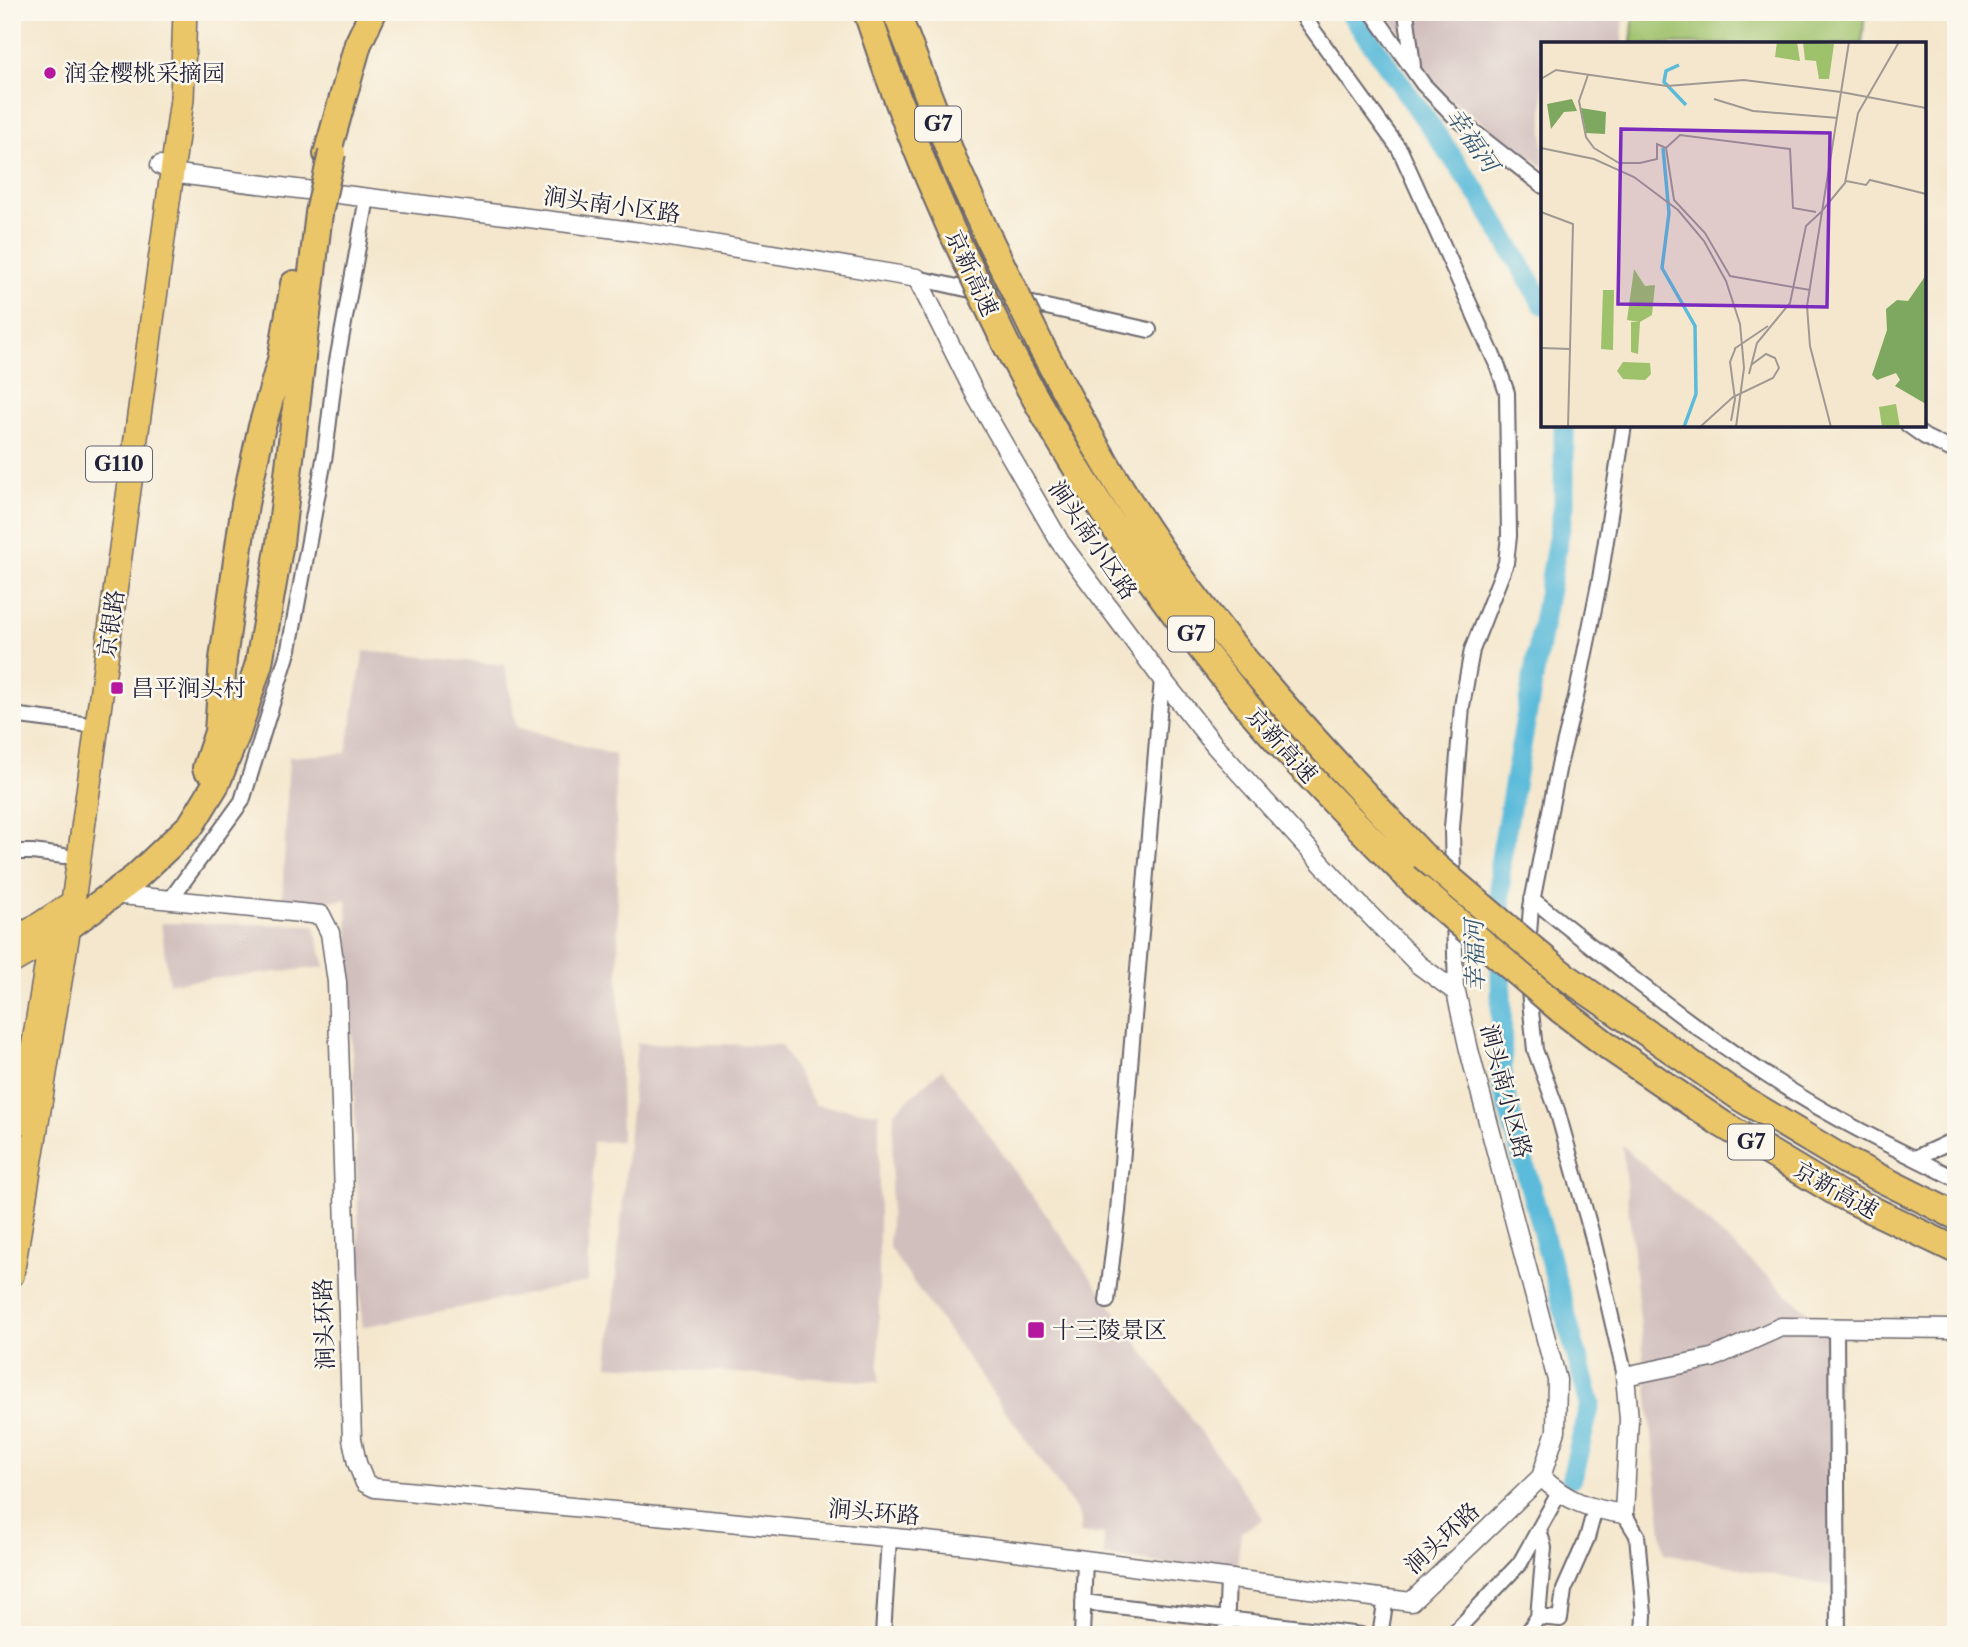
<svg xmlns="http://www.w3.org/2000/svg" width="1968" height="1647" viewBox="0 0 1968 1647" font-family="'Libre Caslon Text','Noto Serif SC',serif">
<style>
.industrial{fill:#d1bfbe}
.green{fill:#9ec16b;stroke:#607253;stroke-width:2}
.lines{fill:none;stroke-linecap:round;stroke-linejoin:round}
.river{stroke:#5cbbda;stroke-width:21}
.minor-casing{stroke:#6c676e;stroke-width:18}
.tertiary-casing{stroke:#6c676e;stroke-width:21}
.primary-casing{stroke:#6c676e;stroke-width:26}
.trunk-casing{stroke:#6c676e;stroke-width:26}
.motorway-casing{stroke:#6c676e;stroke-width:30}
.minor{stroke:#fff;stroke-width:14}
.tertiary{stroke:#fff;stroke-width:18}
.primary{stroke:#ebc669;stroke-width:23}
.trunk{stroke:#ebc669;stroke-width:23}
.motorway{stroke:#ebc669;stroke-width:26}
.motorway-bridge-casing{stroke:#6c676e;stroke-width:30;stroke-linecap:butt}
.motorway-bridge{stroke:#ebc669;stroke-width:26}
.poi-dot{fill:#b5179e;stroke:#fbf7ec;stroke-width:2.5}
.labels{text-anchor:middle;stroke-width:5;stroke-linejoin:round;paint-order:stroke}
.shield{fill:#fbf7ec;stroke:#636270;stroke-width:2}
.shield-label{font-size:21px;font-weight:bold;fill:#22223b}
.poi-label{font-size:23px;fill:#22223b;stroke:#fbf7ec;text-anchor:start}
.street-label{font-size:23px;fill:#22223b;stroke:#fbf7ec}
.water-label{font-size:24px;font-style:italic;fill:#365873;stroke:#fbf7ec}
.inset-river{fill:none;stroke:#5cbbda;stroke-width:3.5}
.inset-road{fill:none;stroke:#a09893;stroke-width:2}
.view{fill:#7b2cbf;fill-opacity:0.15;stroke:#7b2cbf;stroke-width:3.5}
.inset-edge{fill:none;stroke:#22223b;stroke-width:3.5}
</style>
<rect width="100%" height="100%" fill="#fbf7ec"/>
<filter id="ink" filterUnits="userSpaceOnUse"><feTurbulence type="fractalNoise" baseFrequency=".0143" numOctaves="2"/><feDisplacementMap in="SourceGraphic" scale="14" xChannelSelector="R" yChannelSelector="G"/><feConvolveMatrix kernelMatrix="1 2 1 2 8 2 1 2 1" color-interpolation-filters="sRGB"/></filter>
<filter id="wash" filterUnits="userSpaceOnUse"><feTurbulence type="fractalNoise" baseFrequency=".00686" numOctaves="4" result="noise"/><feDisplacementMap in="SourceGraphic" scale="28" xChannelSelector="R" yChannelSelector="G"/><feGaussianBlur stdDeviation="1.57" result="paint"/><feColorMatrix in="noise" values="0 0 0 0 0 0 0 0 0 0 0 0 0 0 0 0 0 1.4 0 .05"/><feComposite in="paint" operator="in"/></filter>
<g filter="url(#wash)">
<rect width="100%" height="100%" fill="#f4e7cd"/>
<path class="industrial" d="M1386 12H1624L1622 44H1543V166L1443 94Z
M364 651 505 665 516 727 615 755 621 1141 593 1142 588 1282 362 1327 347 900 282 903 289 757 346 753Z
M161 923 314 925 325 967 169 983Z
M637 1043 781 1045 815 1105 879 1113V1382L608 1365Z
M942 1069 1263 1519 1241 1532 1236 1574 1104 1556V1534H1079L1081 1523 1077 1511 889 1248 894 1112Z
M1622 1145 1836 1338 1845 1589 1664 1553Z"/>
<path class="green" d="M1634 12H1865L1862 44H1631Z"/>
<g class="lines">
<path class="river" d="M1350 12 1481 198 1543 304
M1564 425V505L1500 864 1502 1084 1590 1404 1572 1477"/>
</g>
</g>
<g filter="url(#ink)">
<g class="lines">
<defs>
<path id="minor" d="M1300 12 1400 150 1498 367 1507 393 1509 536 1506 563 1472 650 1462 706 1452 828 1453 882
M1372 12 1423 84 1455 117 1543 186
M1406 12 1413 66
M917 278 1149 330
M1908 425 1925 437 1956 452
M12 715 83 724
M12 852H32L64 856
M1532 899C1628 975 1725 1055 1832 1115 1872 1138 1915 1158 1956 1179
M170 900 242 801 289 649 325 454 335 372 367 198
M1454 916 1456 992
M12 920 26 933
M1528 947 1531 907 1559 765 1576 697 1600 579 1624 425
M1528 981 1535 1050 1557 1110 1592 1235 1625 1376
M1915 1158 1956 1139
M1107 1301 1118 1211 1162 679
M1836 1328 1838 1635
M1624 1514 1637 1535 1644 1615 1643 1635
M1539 1529 1544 1548 1538 1617 1560 1619 1564 1590 1587 1538 1595 1509
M1083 1602 1361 1635
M883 1635 889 1538
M1082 1635 1085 1560
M1226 1635 1228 1578
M1380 1635 1386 1599
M1452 1635 1520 1563 1559 1493
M1526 1635 1538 1617"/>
<path id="tertiary" d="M112 894 321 915 330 933 337 982 352 1439 357 1463 365 1483 375 1488 968 1545 1411 1602 1541 1477 1556 1431 1557 1380 1469 1050 1456 992 1419 965 1354 899 1216 747 1162 679 1060 542 977 398 917 278 640 232 178 174 160 165
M1541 1477C1567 1501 1589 1509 1624 1514L1629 1419 1625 1376 1712 1358 1781 1327 1956 1329"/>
<path id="primary" d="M12 948 26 933 73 902
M12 962 51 940 68 927"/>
<path id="trunk" d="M21 1122 48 956
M12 1275 73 902 182 99 185 12"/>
<path id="motorway" d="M867 12C891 86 919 158 951 229
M896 12 956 167 986 233
M327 154 358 44 373 12
M1006 344C1072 471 1152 590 1243 701 1298 767 1360 828 1420 889
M1042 348C1069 399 1097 451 1128 500 1207 628 1319 747 1423 856
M206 768 218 732 223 659 245 504 261 430 281 360 294 284
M68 927 136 877 191 825 216 784 237 733 259 663 280 543 319 213
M1562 974 1741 1098 1846 1161 1956 1216
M1561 1010 1612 1049 1722 1124 1839 1194 1956 1250"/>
</defs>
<use href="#minor" class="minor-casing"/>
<use href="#tertiary" class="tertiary-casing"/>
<use href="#primary" class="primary-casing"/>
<use href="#trunk" class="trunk-casing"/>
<use href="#motorway" class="motorway-casing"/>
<use href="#minor" class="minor"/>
<use href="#tertiary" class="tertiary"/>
<use href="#primary" class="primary"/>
<use href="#trunk" class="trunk"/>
<use href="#motorway" class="motorway"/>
<defs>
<path id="motorway-bridge" d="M319 213 332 153
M951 229 1006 344
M986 233 1042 348
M1423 856 1562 974
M1420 889 1561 1010"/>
</defs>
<use href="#motorway-bridge" class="motorway-bridge-casing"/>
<use href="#motorway-bridge" class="motorway-bridge"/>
</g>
</g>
<g class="poi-dot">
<circle cx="50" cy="73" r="7"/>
<rect x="110" y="681" width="14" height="14" rx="3.5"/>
<rect x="1027" y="1321" width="18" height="18" rx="3.5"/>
</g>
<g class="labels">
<g class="shield">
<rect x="915" y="106.5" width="46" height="35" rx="5"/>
<rect x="86" y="446.5" width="66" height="35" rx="5"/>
<rect x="1168" y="616.5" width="46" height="35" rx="5"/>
<rect x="1728" y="1124.5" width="46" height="35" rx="5"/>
</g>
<g class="shield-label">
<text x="938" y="131">G7</text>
<text x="119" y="471">G110</text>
<text x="1191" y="641">G7</text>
<text x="1751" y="1149">G7</text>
</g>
<g class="poi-label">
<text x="64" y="81">润金樱桃采摘园</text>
<text x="131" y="696">昌平涧头村</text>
<text x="1052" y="1338">十三陵景区</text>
</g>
<g class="street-label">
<text transform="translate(612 205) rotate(8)" y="8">涧头南小区路</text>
<text transform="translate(972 273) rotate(65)" y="8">京新高速</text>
<text transform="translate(1093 540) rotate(56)" y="8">涧头南小区路</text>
<text transform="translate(111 624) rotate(-82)" y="8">京银路</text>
<text transform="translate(1282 745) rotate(48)" y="8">京新高速</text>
<text transform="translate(1506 1091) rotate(75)" y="8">涧头南小区路</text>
<text transform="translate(1836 1190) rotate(29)" y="8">京新高速</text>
<text transform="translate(324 1324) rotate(-92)" y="8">涧头环路</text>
<text transform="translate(874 1512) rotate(5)" y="8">涧头环路</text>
<text transform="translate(1442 1538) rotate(-43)" y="8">涧头环路</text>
</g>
<g class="water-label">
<text transform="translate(1472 140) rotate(55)" y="8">幸福河</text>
<text transform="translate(1475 956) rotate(-91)" y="8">幸福河</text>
</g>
</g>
<g transform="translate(1541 42)">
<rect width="385" height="385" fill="#f4e7cd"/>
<path d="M236 0H256L259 19 234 15ZM262 0 293 2 288 37H278L275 19 264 18ZM93 227 104 244 114 243 111 273 99 280 97 312 90 310V280H98L86 278ZM62 248H73L72 308 60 307ZM82 320 109 321 110 332 104 338 82 337 76 329ZM355 362 359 385H341L338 365Z" fill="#9ec16b"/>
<path d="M31 57 36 69 23 70 10 87 6 62ZM40 66 65 70 64 92 45 91ZM385 233V362L354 344 359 338 355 331 336 338 331 333 346 288 345 267 356 258 367 259Z" fill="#7ea75f"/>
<path class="inset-river" d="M138 23 125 29 123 40 145 63M122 106 128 171 121 226 154 284 155 352 143 385"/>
<path class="inset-road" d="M47 33 38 59 45 95 53 106 78 121H99L116 117V102L125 106M0 37 15 28 126 44 203 38 300 50M300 50 385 66M173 57 212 69 297 76M0 106 53 117 93 135 137 168 163 199 185 239 199 282 203 326 195 385M125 106 133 158 164 191 189 234 269 248M125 106 139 93 249 107 252 166 275 170M305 139 325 143 329 138 385 152M0 170 32 182 29 307M280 170 304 141 317 71 358 0M0 306 29 307 27 385M193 307 227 284M208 332 216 301 249 261 265 184 280 170M190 379 194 357 189 320 195 305M159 385 192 355 232 336 238 326 234 316 225 312 210 323M290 385 269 304 266 264 308 0"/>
<path class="view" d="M80 87 289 91 286 265 77 262Z"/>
<rect width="385" height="385" class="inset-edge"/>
</g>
<rect width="1968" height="1647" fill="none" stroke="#fbf7ec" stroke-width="42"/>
</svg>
